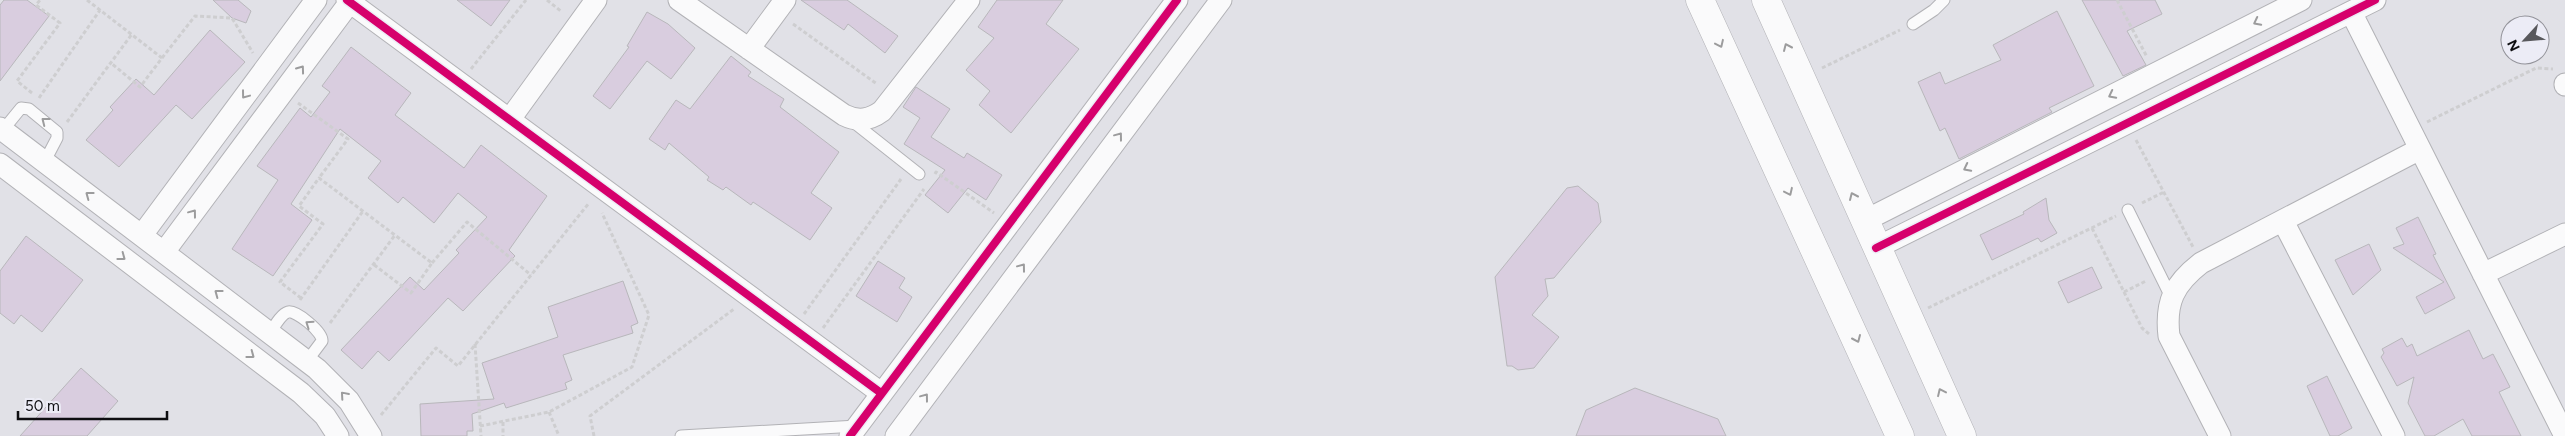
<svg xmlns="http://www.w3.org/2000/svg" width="2565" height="436" viewBox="0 0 2565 436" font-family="Figtree,sans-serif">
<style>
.building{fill:#d9cddf;stroke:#b8b7bb}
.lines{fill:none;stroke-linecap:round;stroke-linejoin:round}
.service-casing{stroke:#b2b2b6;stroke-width:13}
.minor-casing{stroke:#b2b2b6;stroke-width:23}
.tertiary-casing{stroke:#b2b2b6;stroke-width:29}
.path{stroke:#ceced0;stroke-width:3;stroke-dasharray:4 2.5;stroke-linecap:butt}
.service{stroke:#fafafb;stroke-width:11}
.minor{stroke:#fafafb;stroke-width:21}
.tertiary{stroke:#fafafb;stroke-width:28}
.cycleway-casing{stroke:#ececf6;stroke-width:11}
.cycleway{stroke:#d6006c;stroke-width:8}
.oneway{stroke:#9c9c9d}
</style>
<rect width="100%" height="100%" fill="#e1e1e7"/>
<path class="building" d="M4 0H27L49 16 0 81V5Z
M213 0H238L251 11 246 23 232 18Z
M457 0H510L491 26Z
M801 0H847L898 36 885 53 848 24 844 30Z
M997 0H1063L1046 24 1079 49 1011 133 979 105 990 91 966 70 994 38 978 27Z
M2082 0H2155L2162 14 2127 31 2146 65 2123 76Z
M2057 11 2094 86 2049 108 2052 112 1959 159 1945 128 1940 131 1918 82 1940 72 1945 84 2001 60 1993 45Z
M647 12 668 24 695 48 671 79 647 61 610 109 593 96 629 47 627 46Z
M210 30 245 62 192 119 176 105 119 167 86 140 113 110 110 107 136 79 154 95Z
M351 47 411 93 395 115 464 168 481 145 547 196 509 250 515 256 463 311 448 298 389 361 378 351 362 369 341 350 410 277 424 290 459 253 456 250 487 217 458 193 434 223 403 197 398 203 368 178 381 161 340 129 291 204 312 220 273 276 232 249 278 180 257 166 300 108 311 117 330 92 322 86Z
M731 56 751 72 748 76 784 99 780 107 839 152 811 193 832 208 810 240 753 202 751 205 726 187 723 190 707 180 709 177 669 143 665 150 649 139 676 100 690 109Z
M916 87 950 109 931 137 964 158 967 153 1002 175 986 200 968 188 948 213 925 195 945 170 904 144 920 118 903 107Z
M1578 186 1598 203 1601 222 1554 278 1545 279 1548 296 1532 315 1559 337 1534 368 1518 370 1512 366H1507L1495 277 1567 188Z
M2046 198 2049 220 2057 233 2041 242 2038 238 1992 260 1980 235 2024 214 2023 212Z
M2418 217 2436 254 2433 255 2455 298 2425 314 2416 297 2444 282 2393 248 2404 244 2396 228Z
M26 236 83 280 42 332 21 315 14 324 0 313V271Z
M2369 244 2381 270 2353 295 2335 260Z
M878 261 905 278 899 288 912 297 897 322 856 296Z
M2092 267 2102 288 2068 303 2058 282Z
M623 281 638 323 631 326 633 333 563 355 572 380 565 383 567 389 506 408 504 403 472 414 473 431H467V436H421L420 404 494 399 482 363 558 337 548 307Z
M2469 330 2483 359 2493 354 2510 387 2499 392 2521 436H2472L2463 419 2434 436H2425L2408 403 2414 377 2397 386 2381 357 2384 353 2382 349 2402 338 2407 347 2412 344 2417 356Z
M81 368 118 401 87 436H20Z
M2327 376 2352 428 2338 436H2330L2307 386Z
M1635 388 1718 419 1726 436H1576L1586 410Z"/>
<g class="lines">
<defs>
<path id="service" d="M1913 24 1934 10 1944 0
M852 121 919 174
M3 130 21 108 29 109 57 132V138L45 161
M2128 210 2171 297
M270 333C274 327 281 314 288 312 296 310 323 332 322 341L307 361
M681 436 857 426"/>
<path id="minor" d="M347 0 881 393
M679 0 844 115C858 122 870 120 882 111L969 0
M2351 12 2565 436
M749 49 785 0
M2565 84V85
M510 119 596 0
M0 128 317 369 349 401 371 436
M0 164 301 393 325 416 338 436
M1864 221 2301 0
M2283 221 2394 436
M142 235 316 0
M1876 248 2375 0
M164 252 350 2
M2483 274 2565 234
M850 436 1177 0
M896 436 1221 0
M2220 436 2169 336C2165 302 2174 284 2201 263L2420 149"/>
<path id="tertiary" d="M1700 0 1900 436
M1766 0 1962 436"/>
</defs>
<use href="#service" class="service-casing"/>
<use href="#minor" class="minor-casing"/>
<use href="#tertiary" class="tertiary-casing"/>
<path class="path" d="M87 0 162 58 140 87 111 63
M547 0 562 12
M2117 0 2147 57
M793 24 877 84
M162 58 195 16 232 18 253 53
M1822 68 1900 30
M471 69 526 0
M32 93 17 81 60 23 36 5 40 0
M39 98 100 10
M298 103 348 139 319 178
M67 122 132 34
M2427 122 2536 68 2553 69
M2136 140 2193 247
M935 174 936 172 994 213
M2142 203 2164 192
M2092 228 2142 328 2149 334
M432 263 467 222 531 275
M2124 292 2146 281
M301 298 280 282 323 224 299 206 319 178 432 263 411 293 373 264
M300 300 363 211
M1928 308 2116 216
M804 314 901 179
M330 323 395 235
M823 328 924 189
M475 344 481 436
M549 412 559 436
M381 415 436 348 458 366 589 203
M503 422V436
M480 426 549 412 632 367 649 315 602 213
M594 436 590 416 734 309"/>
<use href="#service" class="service"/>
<use href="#minor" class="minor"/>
<use href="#tertiary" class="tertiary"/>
<defs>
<path id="cycleway" d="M347 0 881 393
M1876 248 2375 0
M850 436 1177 0"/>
</defs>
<use href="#cycleway" class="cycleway-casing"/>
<use href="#cycleway" class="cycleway"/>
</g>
<defs><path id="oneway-chevron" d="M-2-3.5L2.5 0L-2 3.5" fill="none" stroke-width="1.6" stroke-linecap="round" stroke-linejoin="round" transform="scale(1.25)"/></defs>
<g class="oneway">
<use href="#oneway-chevron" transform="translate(2257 22) rotate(153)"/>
<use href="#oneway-chevron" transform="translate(1720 44) rotate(65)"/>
<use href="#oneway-chevron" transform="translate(1787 47) rotate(-114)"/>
<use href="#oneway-chevron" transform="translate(301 69) rotate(-54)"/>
<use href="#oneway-chevron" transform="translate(245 95) rotate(127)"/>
<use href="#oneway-chevron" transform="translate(2112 95) rotate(153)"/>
<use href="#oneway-chevron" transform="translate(45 121) rotate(-142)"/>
<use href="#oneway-chevron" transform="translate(1119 136) rotate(-53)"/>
<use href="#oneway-chevron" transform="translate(1967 168) rotate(153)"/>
<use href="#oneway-chevron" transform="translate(1789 192) rotate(65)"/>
<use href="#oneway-chevron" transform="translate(89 195) rotate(-143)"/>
<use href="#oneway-chevron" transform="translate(1853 196) rotate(-114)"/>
<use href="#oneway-chevron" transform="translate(193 213) rotate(-53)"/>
<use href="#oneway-chevron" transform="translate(122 257) rotate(37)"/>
<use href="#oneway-chevron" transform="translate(1022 267) rotate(-53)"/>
<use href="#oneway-chevron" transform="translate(218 293) rotate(-143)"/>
<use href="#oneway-chevron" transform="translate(309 324) rotate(-145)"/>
<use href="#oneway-chevron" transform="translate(1857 339) rotate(66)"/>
<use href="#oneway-chevron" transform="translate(251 355) rotate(37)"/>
<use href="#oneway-chevron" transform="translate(1941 392) rotate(-115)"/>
<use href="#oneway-chevron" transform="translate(344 395) rotate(-131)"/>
<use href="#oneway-chevron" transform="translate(925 397) rotate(-53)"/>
</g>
<g transform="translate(2525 40) rotate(244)"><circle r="24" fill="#ececf6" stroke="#93939a"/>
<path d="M0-4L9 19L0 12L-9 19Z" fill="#58585c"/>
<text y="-8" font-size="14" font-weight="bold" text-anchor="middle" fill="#0e0e11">N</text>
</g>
<path d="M18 411v8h149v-8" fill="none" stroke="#0e0e11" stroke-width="2.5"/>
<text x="25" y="411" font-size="15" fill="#0e0e11" stroke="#ececf6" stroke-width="4" paint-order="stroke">50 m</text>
</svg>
